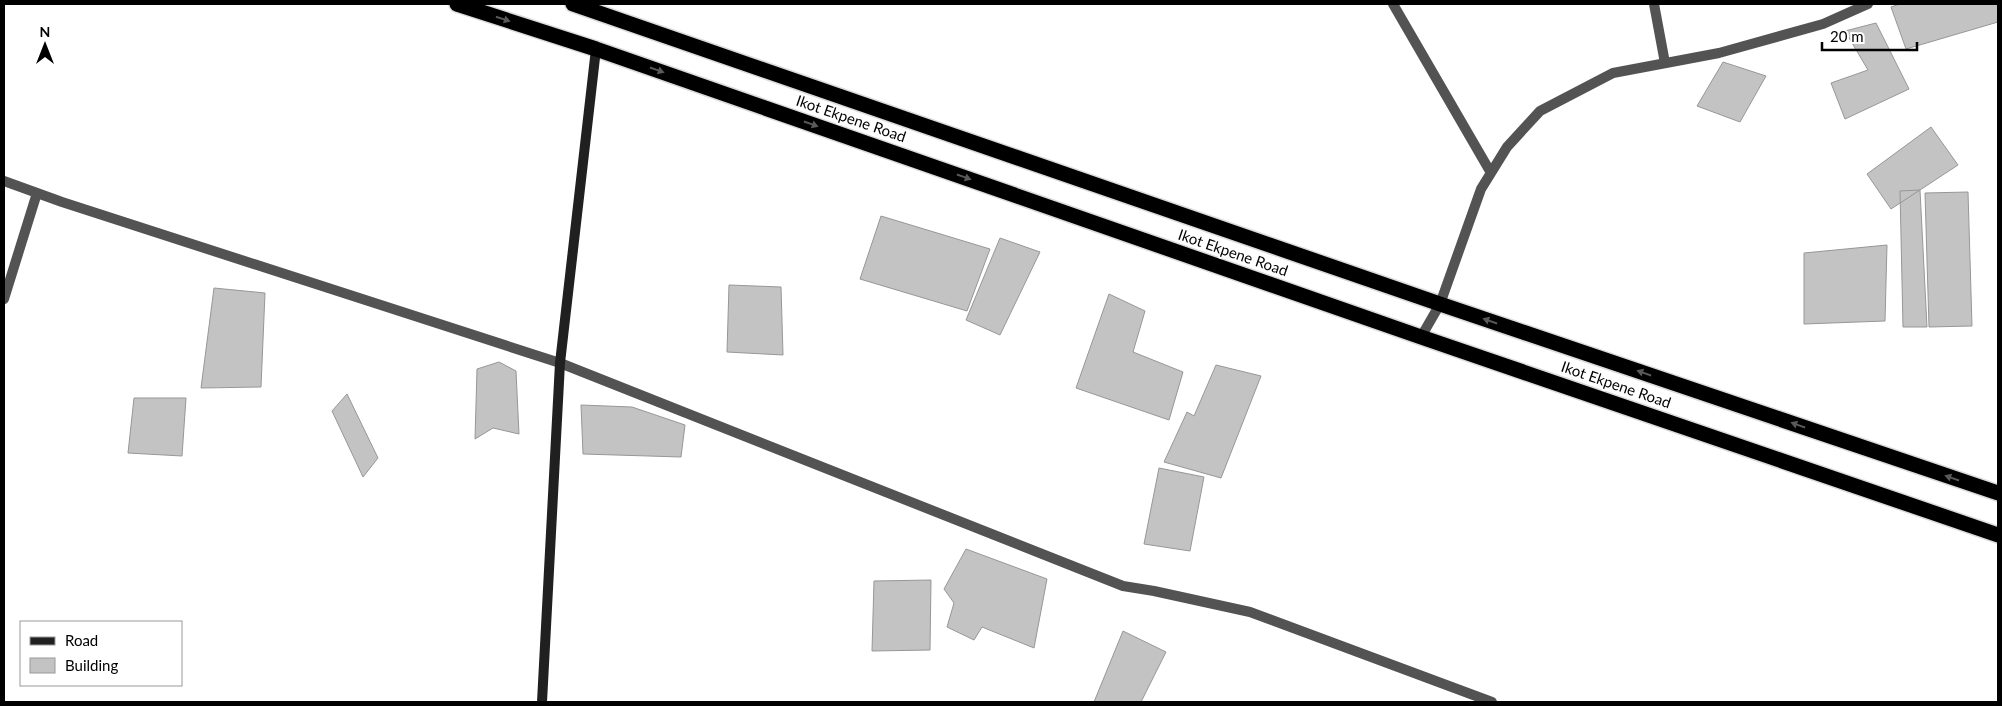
<svg xmlns="http://www.w3.org/2000/svg" width="2002" height="706" viewBox="0 0 2002 706" font-family="Lato,sans-serif">
<style>
.building{fill:#c3c3c3;stroke:#979797}
.lines{fill:none;stroke-linecap:round;stroke-linejoin:round}
.highway-casing{stroke:#dbdbdb;stroke-width:18}
.street{stroke:#535353;stroke-width:10}
.secondary{stroke:#202020;stroke-width:10}
.highway{stroke:#000;stroke-width:15}
.oneway{fill:#595959}
.labels{text-anchor:middle;stroke-width:4;stroke-linejoin:round;paint-order:stroke}
.street-label{font-size:15px;fill:#000;stroke:#fff}
</style>
<rect width="100%" height="100%" fill="#fff"/>
<path class="building" d="M1900 4H1998V22L1906 49 1891 7Z
M1876 23 1909 89 1845 119 1831 83 1868 70 1845 31Z
M1723 62 1766 76 1740 122 1697 106Z
M1931 127 1958 165 1891 209 1867 174Z
M1920 190 1927 327H1903L1900 191Z
M1968 192 1972 326 1929 327 1925 193Z
M881 216 990 249 967 311 860 279Z
M1000 238 1040 252 1000 335 966 320Z
M1887 245 1885 321 1804 324V253Z
M729 285 781 287 783 355 727 352Z
M214 288 265 293 261 387 201 388Z
M1109 294 1145 311 1133 352 1183 372 1169 420 1076 388Z
M499 362 516 371 519 434 493 428 475 439 477 369Z
M1216 365 1261 376 1221 478 1164 462 1187 412 1194 416Z
M347 394 378 458 363 477 332 411Z
M134 398H186L182 456 128 453Z
M581 405 632 407 685 425 681 457 583 454Z
M1159 468 1204 477 1190 551 1144 544Z
M966 549 1047 579 1034 648 982 627 974 640 947 627 954 603 944 589Z
M931 580 930 650 872 651 874 581Z
M1123 631 1166 652 1141 702H1094Z"/>
<g class="lines">
<defs>
<path id="highway" d="M457 4 596 49 1421 337 1998 535
M573 4 1440 304 1998 493"/>
</defs>
<use href="#highway" class="highway-casing"/>
<path class="street" d="M1393 4 1491 173
M1654 4 1665 63
M4 181 62 202 560 363 1123 586 1154 591 1250 612 1492 702
M4 299 37 193
M1421 337 1440 304 1481 189 1507 147 1540 111 1613 73 1719 53 1823 24 1868 4"/>
<path class="secondary" d="M542 702 560 363 596 49"/>
<use href="#highway" class="highway"/>
</g>
<defs><path id="oneway-solid" d="M-6-.8H1V-3.2L6.5 0L1 3.2V.8H-6Z" transform="scale(1.25)"/></defs>
<g class="oneway">
<use href="#oneway-solid" transform="translate(503 19) rotate(18)"/>
<use href="#oneway-solid" transform="translate(657 70) rotate(19)"/>
<use href="#oneway-solid" transform="translate(811 124) rotate(19)"/>
<use href="#oneway-solid" transform="translate(964 177) rotate(19)"/>
<use href="#oneway-solid" transform="translate(1490 321) rotate(-161)"/>
<use href="#oneway-solid" transform="translate(1644 373) rotate(-161)"/>
<use href="#oneway-solid" transform="translate(1798 425) rotate(-161)"/>
<use href="#oneway-solid" transform="translate(1952 478) rotate(-161)"/>
</g>
<g class="labels">
<g class="street-label">
<text transform="translate(851 119) rotate(19)" y="5">Ikot Ekpene Road</text>
<text transform="translate(1233 253) rotate(19)" y="5">Ikot Ekpene Road</text>
<text transform="translate(1616 385) rotate(19)" y="5">Ikot Ekpene Road</text>
</g>
</g>
<rect width="2002" height="706" fill="none" stroke="#000000" stroke-width="10"/>
<rect x="20" y="621" width="162" height="65" fill="#ffffff" stroke="#999999"/>
<rect x="30" y="637" width="25" height="8" fill="#202020" stroke="#999999"/>
<text x="65" y="646" font-size="15" fill="#000000">Road</text>
<rect x="30" y="658" width="25" height="15" fill="#c3c3c3" stroke="#999999"/>
<text x="65" y="671" font-size="15" fill="#000000">Building</text>
<g transform="translate(45 45)" stroke="#ffffff" stroke-width="4" paint-order="stroke">
<path d="M0-4L9 19L0 12L-9 19Z" fill="#000000"/>
<text y="-8" font-size="14" font-weight="bold" text-anchor="middle" fill="#000000">N</text>
</g>
<path d="M1822 42v8h95v-8" fill="none" stroke="#000000" stroke-width="2.5"/>
<text x="1830" y="42" font-size="15" fill="#000000" stroke="#ffffff" stroke-width="4" paint-order="stroke">20 m</text>
</svg>
